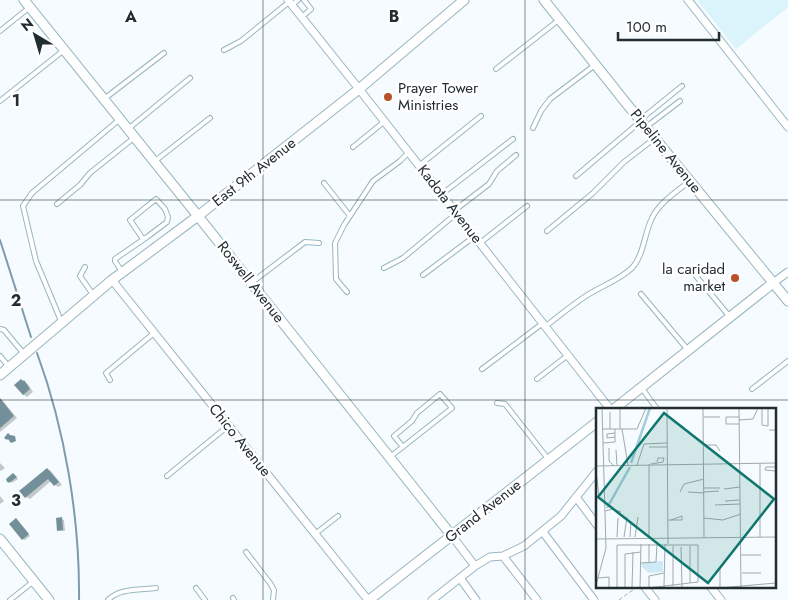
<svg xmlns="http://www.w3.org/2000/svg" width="788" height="600" viewBox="0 0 788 600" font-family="Jost,sans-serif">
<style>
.built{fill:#dbf3fb}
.shadow{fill:#0003}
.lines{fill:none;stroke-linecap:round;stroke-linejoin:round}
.stream{stroke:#7c9da9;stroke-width:2}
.building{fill:#73909a}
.service-casing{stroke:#98b6c1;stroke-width:6}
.minor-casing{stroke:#98b6c1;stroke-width:9}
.tertiary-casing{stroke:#98b6c1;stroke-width:11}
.path{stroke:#a3acaf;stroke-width:1;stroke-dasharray:4 2.5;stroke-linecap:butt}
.service{stroke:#fff;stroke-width:4}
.minor{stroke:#fff;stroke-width:7}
.tertiary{stroke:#fff;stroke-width:9}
.grid{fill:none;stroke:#212d32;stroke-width:1;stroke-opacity:0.55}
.poi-dot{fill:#b75127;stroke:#fff;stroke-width:2}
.labels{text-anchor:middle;stroke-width:5;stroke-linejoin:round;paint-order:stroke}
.poi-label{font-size:15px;fill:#212d32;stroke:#fff;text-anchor:start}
.street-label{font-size:15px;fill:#212d32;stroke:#fff}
.inset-river{fill:none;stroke:#a3cddc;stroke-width:2.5}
.inset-road{fill:none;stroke:#a0a9ac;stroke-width:1}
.view{fill:#0f766e;fill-opacity:0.15;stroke:#0f766e;stroke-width:2.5}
.inset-edge{fill:none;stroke:#212d32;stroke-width:2.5}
.grid-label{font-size:16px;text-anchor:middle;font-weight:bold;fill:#212d32;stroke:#fff;stroke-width:5;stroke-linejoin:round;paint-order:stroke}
</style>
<rect width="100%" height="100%" fill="#f5fbfe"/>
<path class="built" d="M697 0H788V7L736 49Z"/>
<path class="shadow" d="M21 380 28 384 33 392 27 397 23 394Z
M0 399 3 401 17 418 0 432Z
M0 463 5 468 1 471 0 470Z
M47 469 51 471 62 485 58 487 51 481 30 499 26 497Z
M14 474 18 479 12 483 8 479Z
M0 496 4 501 0 504Z
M62 519 64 520 65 531H61L59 530Z
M18 521 30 536 25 540 23 539Z"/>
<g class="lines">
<path class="stream" d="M0 240 31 337
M37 353C65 429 80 519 79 600"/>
</g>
<path class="building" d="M21 379 23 381 24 380 30 389 23 395 14 385Z
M0 398 14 416 0 428Z
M8 433 10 435 15 436 16 441 11 443 8 439 7 440 4 438Z
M47 468 59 482 54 486 48 479 25 498 19 491Z
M13 473 17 477 9 483 8 482H7L6 479Z
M62 517 63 530 57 531 56 518Z
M16 518 29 534 22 540 9 524Z"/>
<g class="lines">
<defs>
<path id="service" d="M292 5 298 0
M302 17 311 9 304 0
M0 31 30 7
M224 50 241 41 289 2
M496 69 560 19
M104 99 164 53
M0 101 64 50
M640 120 682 86
M646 127 680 101
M533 128 541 111 550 99 595 65
M128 129 190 78
M353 147 385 121
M155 161 210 118
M420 165 481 116
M576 176 641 121
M324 183 350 216
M442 194 513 139
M57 204 80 185 90 173 135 137
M455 210 489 184 497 171 516 155
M547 231 593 193 624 162 655 138
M480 243 527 206
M85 267 80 276 94 296
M384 268 403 258 457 213
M122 272 115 261V259L147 237 167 222 168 217 165 209 156 199 130 220 143 239
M423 275 475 236
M696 276 730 317
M251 283 305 242 319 243
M347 292 336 279 335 243 344 225 373 181 400 161 409 152
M641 294 688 350
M61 321 36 261 23 206 32 193 120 119
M546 326C559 316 572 305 586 296 601 286 618 281 632 268 644 255 644 234 652 218 659 203 676 192 690 181
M0 329 4 330 24 354
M0 356 9 367
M482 369 543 323
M537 379 568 355
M110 380 106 373 154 333
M641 387 657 409
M752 389 788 361
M497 403 505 404 549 460
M390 457 452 408 440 394 417 413 412 421 394 436 403 447
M167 476 228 426
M315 534 338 516
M246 552 270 583 274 590 273 600
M196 588 205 600
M233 598 234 600
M10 600 34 581
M108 600C119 588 140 590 156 588"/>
<path id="minor" d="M288 0 359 89 610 409
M688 0 788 127
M112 280 368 600
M773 283 788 272
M576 497 597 525
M543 532 594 600
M452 536 475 566
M503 556 537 600
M460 578 476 600
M644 586 655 600
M710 586 721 600
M432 600 475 566 490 557 503 556 524 546 561 516 597 471"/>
<path id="tertiary" d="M24 0 198 216 452 536
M544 0 626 103 788 301
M0 375 112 280 198 216 359 89 464 0
M614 409 773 283
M0 539 49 600
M369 600 597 422"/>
</defs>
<use href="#service" class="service-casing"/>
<use href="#minor" class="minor-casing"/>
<use href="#tertiary" class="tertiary-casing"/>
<path class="path" d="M619 600 637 587"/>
<use href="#service" class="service"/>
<use href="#minor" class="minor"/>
<use href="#tertiary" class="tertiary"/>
</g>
<path class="grid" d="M263 0V600M525 0V600M0 200H788M0 400H788"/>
<g class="poi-dot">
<circle cx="388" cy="97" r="5"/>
<circle cx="735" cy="278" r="5"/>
</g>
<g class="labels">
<g class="poi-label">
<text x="398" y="93">Prayer Tower<tspan x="398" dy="17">Ministries</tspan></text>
<text x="725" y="274" text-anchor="end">la caridad<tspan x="725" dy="17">market</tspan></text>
</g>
<g class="street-label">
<text transform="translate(666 151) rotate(51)" y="5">Pipeline Avenue</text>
<text transform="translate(254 172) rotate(-38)" y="5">East 9th Avenue</text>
<text transform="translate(450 204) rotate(52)" y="5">Kadota Avenue</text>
<text transform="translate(251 282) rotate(52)" y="5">Roswell Avenue</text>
<text transform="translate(240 440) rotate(51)" y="5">Chico Avenue</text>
<text transform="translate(483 511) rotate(-38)" y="5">Grand Avenue</text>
</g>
</g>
<g transform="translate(596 408)">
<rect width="180" height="180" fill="#f5fbfe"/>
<path d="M67 153V164L53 165 46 159V155Z" fill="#cdeaf5"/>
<path class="inset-river" d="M35 55 54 0M11 100 34 59"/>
<path class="inset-road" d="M24 0V21M71 0 72 136M107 0 108 129M143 0 145 180M166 0V17L172 18V0M14 4V21M108 9H124M143 9H130V16H143M143 12 157 11 162 0M7 21H41L50 0M26 21 32 57M173 22H180V55M19 25 11 26V30L19 29M7 35 19 34V21M110 37H120L124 43M53 39H71M13 40V53L18 58M20 42 21 57M164 55V129M53 56V129M55 56 67 54 68 50H62L61 54M41 57 48 36 71 35M0 58 180 55M179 59H170L169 62 179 63M0 63 3 87 0 90M108 80H124M128 81 144 79M84 84 88 76 108 71M92 84 108 85M108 84 123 83M180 91V111M129 93 144 92M119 97 144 96M9 103 17 101 25 104M108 110 127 112 145 106M72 112H86V108L75 112M21 129 22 110M28 129 31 109M34 129 35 114M39 129 42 109M0 131 180 129M85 139 86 180M145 147H165M45 155 60 154 61 136M53 155V136M146 165H165M2 170 13 169V180M94 175V138M0 177 10 140 6 0M77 178V138M68 179 69 136M21 180V137H102V174L52 180M29 180V146L45 144M36 180 37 144M44 180 45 136M53 180V168L68 165M123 180 180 175M124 180V161"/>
<path class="view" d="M68 5 178 91 112 175 2 89Z"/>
<rect width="180" height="180" class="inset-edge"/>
</g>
<g class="grid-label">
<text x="131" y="22">A</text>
<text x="394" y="22">B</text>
<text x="16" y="106">1</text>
<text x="16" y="306">2</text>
<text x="16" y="506">3</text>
</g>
<g transform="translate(35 35) rotate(322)" stroke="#ffffff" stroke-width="4" paint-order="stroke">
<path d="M0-4L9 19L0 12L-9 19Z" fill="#212d32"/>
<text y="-8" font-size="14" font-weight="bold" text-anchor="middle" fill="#212d32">N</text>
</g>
<path d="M618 32v8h101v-8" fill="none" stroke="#212d32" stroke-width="2.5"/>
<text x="626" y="32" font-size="15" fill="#212d32" stroke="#ffffff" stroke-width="4" paint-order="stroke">100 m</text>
</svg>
